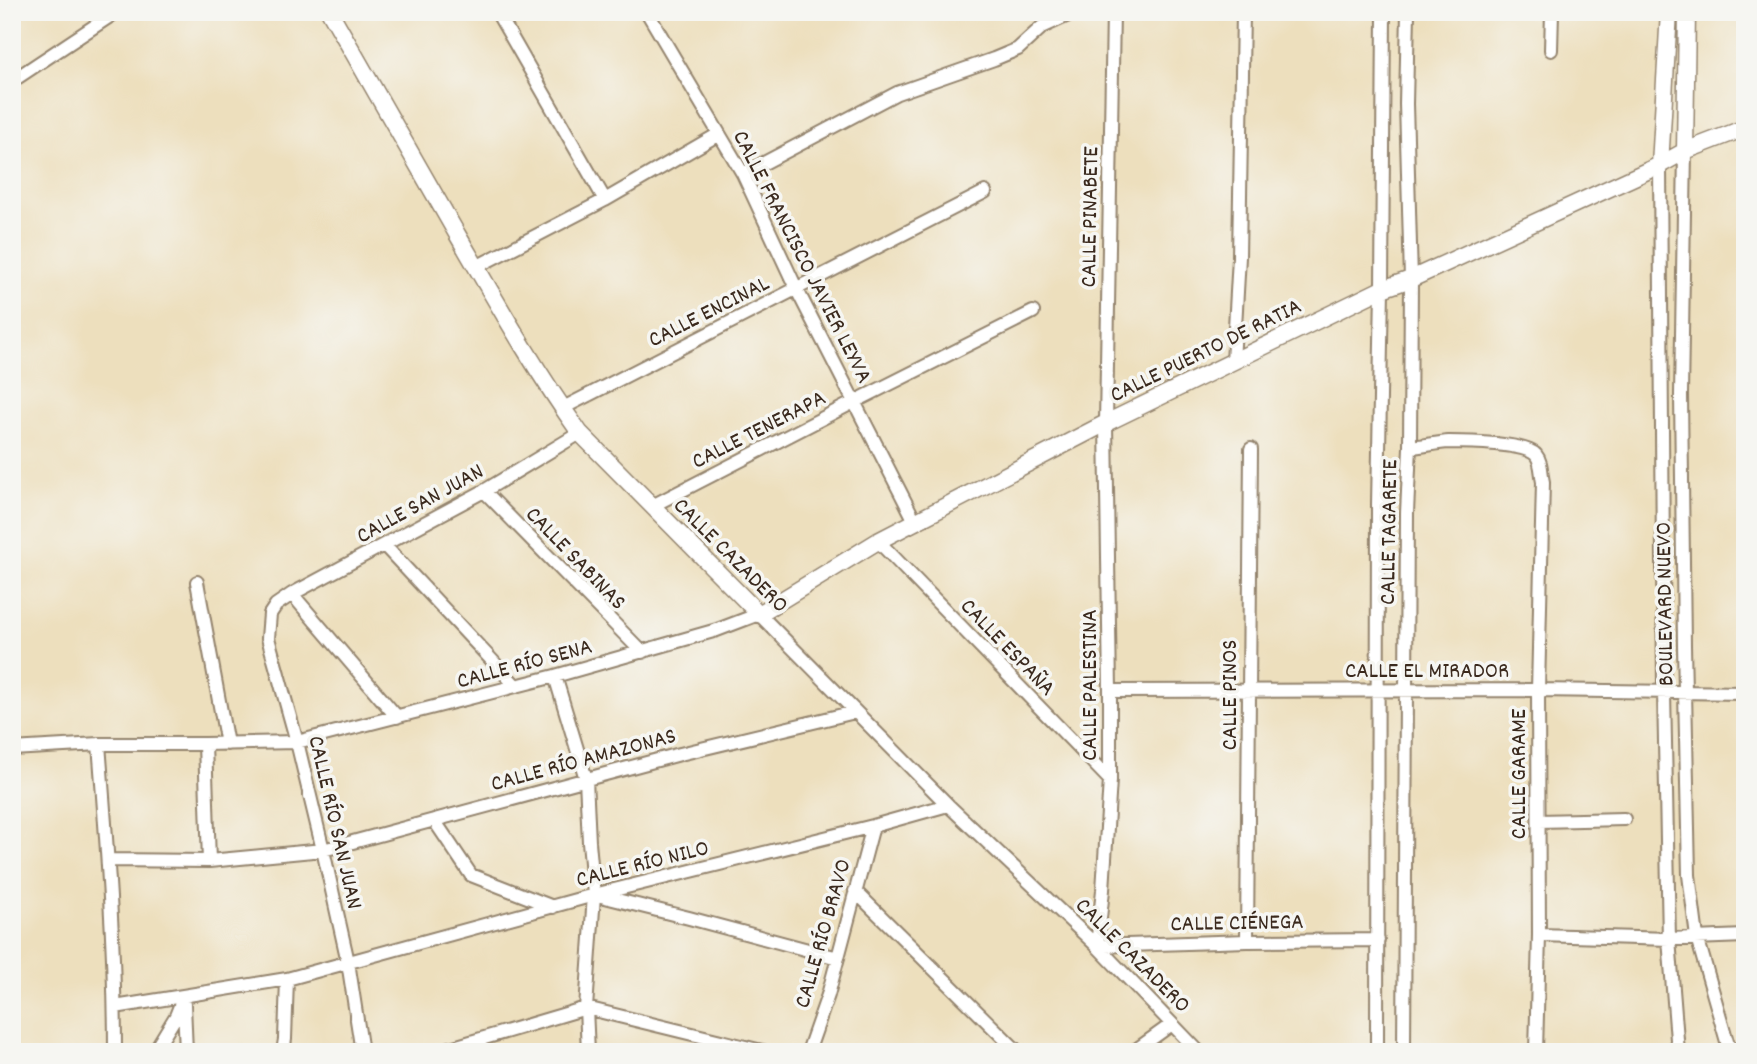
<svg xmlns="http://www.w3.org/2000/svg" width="1757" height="1064" viewBox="0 0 1757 1064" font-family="Dekko,sans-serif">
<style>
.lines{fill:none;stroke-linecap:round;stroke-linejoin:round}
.minor-casing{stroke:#94846e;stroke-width:16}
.tertiary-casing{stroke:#94846e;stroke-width:19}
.minor{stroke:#fff;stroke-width:12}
.tertiary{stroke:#fff;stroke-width:16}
.labels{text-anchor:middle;stroke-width:7;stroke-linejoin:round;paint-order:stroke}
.street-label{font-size:23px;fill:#3b2a1e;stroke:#f6f6f2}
</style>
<rect width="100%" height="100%" fill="#f6f6f2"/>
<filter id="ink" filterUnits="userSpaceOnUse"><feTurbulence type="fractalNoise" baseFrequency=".0143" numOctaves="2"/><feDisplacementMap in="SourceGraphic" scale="14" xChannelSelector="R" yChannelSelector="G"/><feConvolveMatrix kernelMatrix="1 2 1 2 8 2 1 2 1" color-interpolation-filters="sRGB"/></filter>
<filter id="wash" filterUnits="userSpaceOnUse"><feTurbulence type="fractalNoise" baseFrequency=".00686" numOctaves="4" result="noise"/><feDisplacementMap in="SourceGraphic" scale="28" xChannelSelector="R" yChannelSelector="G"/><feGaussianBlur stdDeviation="1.57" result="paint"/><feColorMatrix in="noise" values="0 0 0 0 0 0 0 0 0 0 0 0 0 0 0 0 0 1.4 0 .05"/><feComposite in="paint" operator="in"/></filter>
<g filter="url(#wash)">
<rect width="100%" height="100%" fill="#eddfbd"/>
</g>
<g filter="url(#ink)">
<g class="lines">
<defs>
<path id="minor" d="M497 12 605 200
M647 12 743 174 796 288 916 523
M1551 50 1552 12
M12 81 116 12
M1685 151 1681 395 1684 645 1689 875 1697 937 1730 1052 1745 1049
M1660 165 1664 692 1669 939 1678 1052
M743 174 897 93 994 59 1018 49 1042 27 1075 12
M476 267 605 200 719 134
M1233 362 1239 257 1243 12
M563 408 985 192
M1410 447C1423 446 1436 443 1449 442 1466 442 1526 443 1536 455 1542 462 1541 474 1543 482L1538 690 1539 935 1536 1052
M484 491 642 652
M652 506 854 402 1033 312
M878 541 1110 780
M384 545 516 686
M197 582 227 744
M292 594 397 717
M555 676 586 779 589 842 594 895 586 1008 588 1052
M1110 691 1538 690 1745 693
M99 744C107 847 115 949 115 1052
M205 744 209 861
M12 749 99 744H205L297 742 555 676 717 630 759 614 948 805 1097 946 1199 1052
M434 820 471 875 553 907
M1539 821 1624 819
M108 860 209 861 323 850 680 754 855 712
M855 891 1018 1052
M597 895 689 918 838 958
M1539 935 1669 939 1745 936
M1247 941 1251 449
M1097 946 1103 890 1110 780V691L1106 423 1113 12
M1097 946 1247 941 1378 940
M184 1004 186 1052
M115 1007 287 979 594 895 873 826 948 805
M154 1052 176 1016 184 996
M283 1052 285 1039 287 979
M362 1052 348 962 323 850 297 742 268 638 270 614 276 605 292 594 484 491 580 433
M437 1052 586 1008 766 1052
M808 1052 828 995 873 826
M1133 1052 1172 1024
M1377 1052 1378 504 1382 289 1384 12
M1404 1052 1407 513 1410 447 1411 279 1406 104 1408 12"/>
<path id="tertiary" d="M330 12C373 86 415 160 457 234 496 301 535 370 580 433L759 614 878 541 1106 423 1382 289 1411 279 1660 165 1685 151 1745 128
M1685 151 1687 12
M1660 165 1669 12"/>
</defs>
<use href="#minor" class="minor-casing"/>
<use href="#tertiary" class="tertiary-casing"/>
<use href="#minor" class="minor"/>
<use href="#tertiary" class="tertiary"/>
</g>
</g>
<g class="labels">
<g class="street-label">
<text transform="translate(1088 217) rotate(-89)" y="8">CALLE PINABETE</text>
<text transform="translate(804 256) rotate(63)" y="8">CALLE FRANCISCO JAVIER LEYVA</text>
<text transform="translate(708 310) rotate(-27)" y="8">CALLE ENCINAL</text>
<text transform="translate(1205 349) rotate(-26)" y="8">CALLE PUERTO DE RATIA</text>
<text transform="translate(758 428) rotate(-27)" y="8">CALLE TENERAPA</text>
<text transform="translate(419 502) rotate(-29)" y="8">CALLE SAN JUAN</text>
<text transform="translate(1387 532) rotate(-89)" y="8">CALLE TAGARETE</text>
<text transform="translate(732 554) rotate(45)" y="8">CALLE CAZADERO</text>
<text transform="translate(577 557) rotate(46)" y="8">CALLE SABINAS</text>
<text transform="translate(1663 604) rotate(-91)" y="8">BOULEVARD NUEVO</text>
<text transform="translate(1009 646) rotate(46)" y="8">CALLE ESPAÑA</text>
<text transform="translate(524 662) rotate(-15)" y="8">CALLE RÍO SENA</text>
<text x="1427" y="677">CALLE EL MIRADOR</text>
<text transform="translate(1088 685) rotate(-90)" y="8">CALLE PALESTINA</text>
<text transform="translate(1228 695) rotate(-90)" y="8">CALLE PINOS</text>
<text transform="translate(583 758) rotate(-15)" y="8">CALLE RÍO AMAZONAS</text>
<text transform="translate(1517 774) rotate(-90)" y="8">CALLE GARAME</text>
<text transform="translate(337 822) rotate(77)" y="8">CALLE RÍO SAN JUAN</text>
<text transform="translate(642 862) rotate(-14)" y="8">CALLE RÍO NILO</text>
<text transform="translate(1237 921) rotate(-1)" y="8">CALLE CIÉNEGA</text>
<text transform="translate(821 933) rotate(-74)" y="8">CALLE RÍO BRAVO</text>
<text transform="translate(1134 954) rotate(45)" y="8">CALLE CAZADERO</text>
</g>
</g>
<rect width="1757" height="1064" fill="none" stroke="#f6f6f2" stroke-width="42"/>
</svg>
